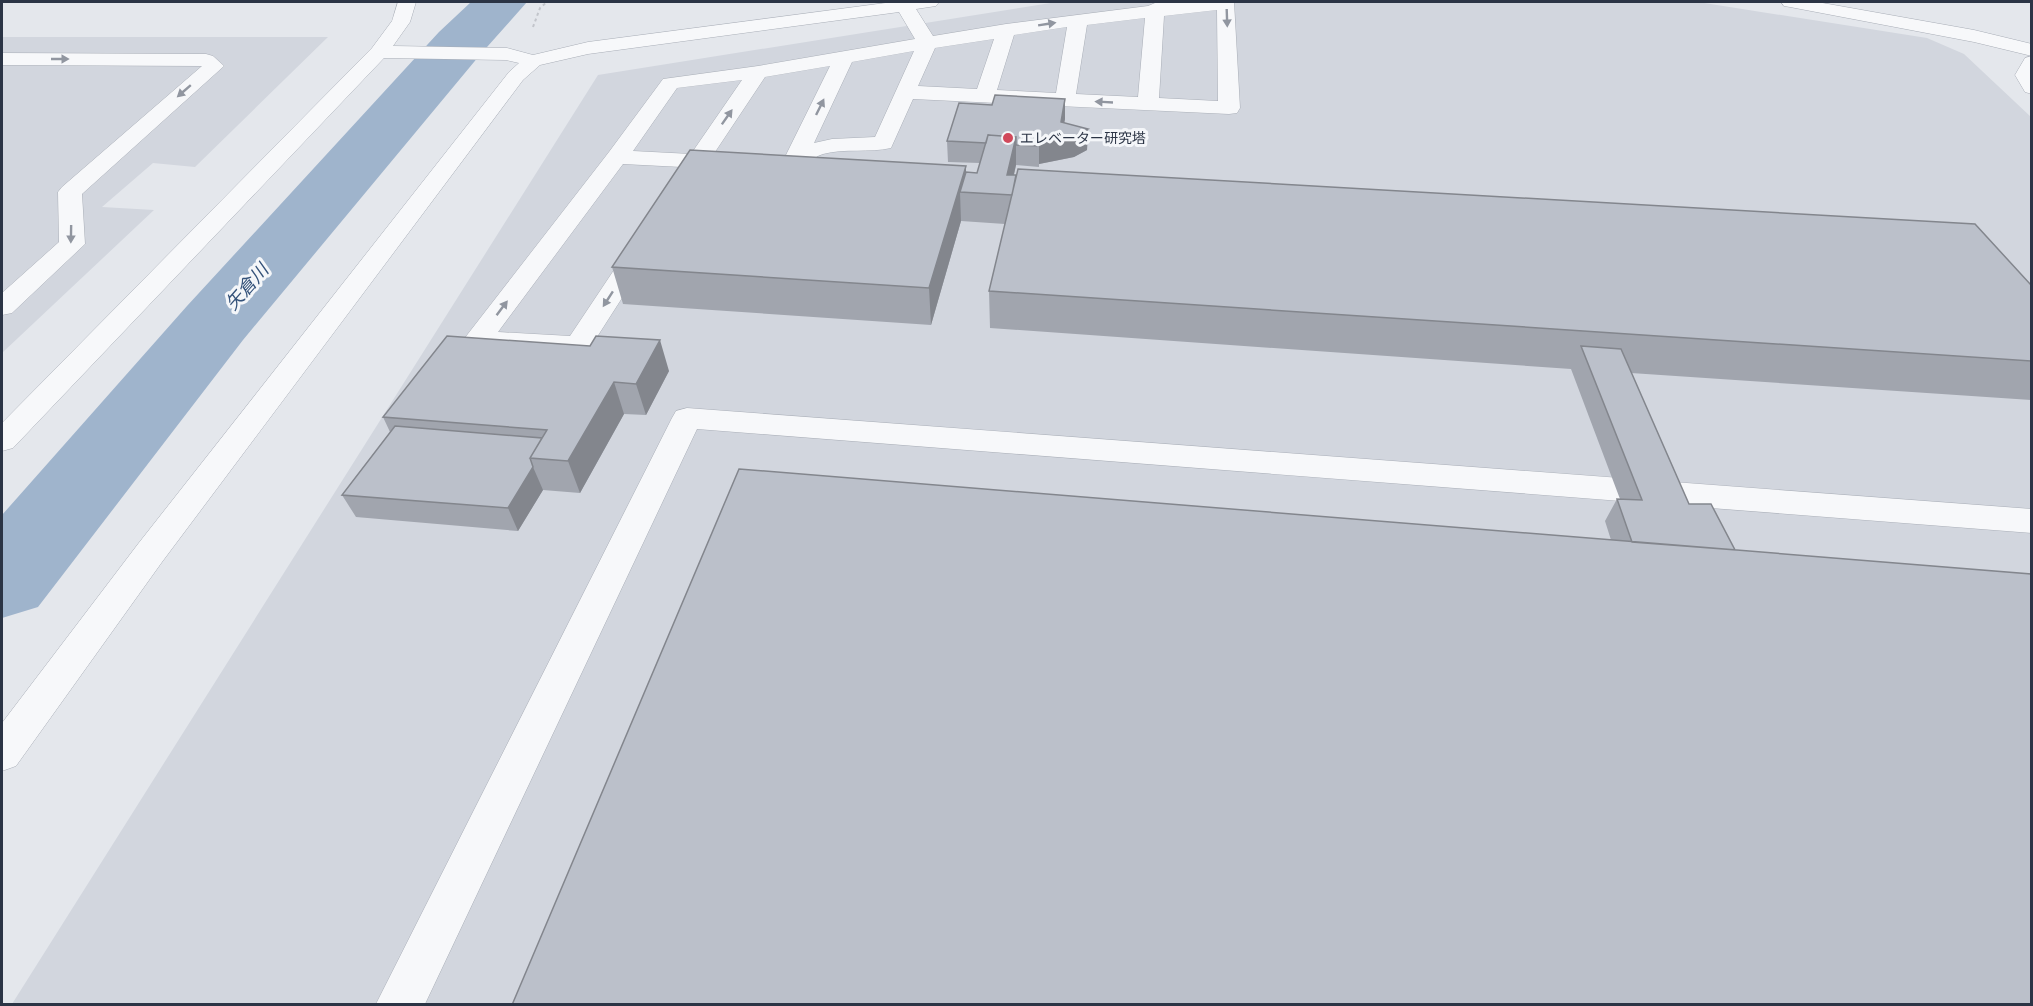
<svg xmlns="http://www.w3.org/2000/svg" width="2033" height="1006" viewBox="0 0 2033 1006" font-family="Poppins,'Noto Sans JP',sans-serif">
<style>
.built{fill:#d2d6de}
.lines{fill:none;stroke-linecap:round;stroke-linejoin:round}
.river{fill:#9fb4cc;fill-rule:evenodd}
.minor-casing{stroke:#a9aeb7;stroke-width:1}
.path{stroke:#c2c5cb;stroke-width:2;stroke-dasharray:3 3;stroke-linecap:butt}
.minor{fill:#f7f8fa;fill-rule:evenodd}
.wall{fill:#a1a5ae}
.shaded-wall{fill:#83868d}
.building{fill:#bbc0ca;stroke:#83868d;stroke-width:1.5}
.oneway{fill:#9196a0}
.poi-dot{fill:#d1495b;stroke:#f4f6f9;stroke-width:2}
.labels{text-anchor:middle;stroke-width:6;stroke-linejoin:round;paint-order:stroke}
.far-poi-label{font-size:14px;fill:#2b3445;stroke:#f4f6f9;text-anchor:start}
.water-label{font-size:18px;font-style:italic;fill:#34527a;stroke:#f4f6f9}
</style>
<rect width="100%" height="100%" fill="#e4e7ec"/>
<path class="built" d="M1057 2H1698L1927 38 1964 54 2031 117V1004H12L598 75Z
M2 37H328L195 167 153 163 102 207 154 210 2 353Z"/>
<g class="lines">
<path class="river" d="M471 2H527L479 56 243 340 38 607 2 618V515L187 306 439 32Z"/>
<defs>
<path id="minor" d="M398 2H416L410 22 393 46 507 48 533 55 588 42 893 2H939L936 6 916 9 933 36 1006 24 1148 6 1155 3 1234 2 1240 108 1237 113 1229 114 913 99 891 148C869 153 845 148 823 154 810 158 803 170 790 173L704 168 695 182 687 184 679 182 675 177 682 167 623 164 498 332 570 336 632 243 641 240 650 243 654 248 588 351 578 354 478 347 468 345 464 339 609 152 663 79 758 66 915 39 899 12 588 54 540 65 523 80 162 562 16 766 2 771V723L138 544 509 72 519 63 506 60 384 58 13 448 2 451V423L372 48 392 21ZM1217 10 1218 101 1159 98 1164 16ZM1145 18 1138 97 1076 94 1087 25ZM1067 27 1056 93 997 90 1014 35ZM994 39 977 89 918 86 935 48ZM914 51 875 137 832 139 814 143 852 62ZM830 66 784 159 713 155 765 77ZM742 80 691 154 633 151 677 88Z
M1781 2H1817L1974 30 2032 44V56L1974 42 1790 7 1784 6Z
M2 53 206 54 213 56 224 66 82 194 85 244 12 313 2 315V293L59 242 58 192 62 187 202 66 2 65Z
M2032 56V94L2025 92 2015 75 2025 58Z
M687 408 2032 509V533L697 429 425 1004H376L672 418 676 411Z"/>
</defs>
<use href="#minor" class="minor-casing"/>
<path class="path" d="M533 27 540 8 547 2"/>
<use href="#minor" class="minor"/>
</g>
<path class="wall" d="M1065 119 1064 123 1088 129 1087 150 1074 157 1039 164V167L1016 165 1014 175 2031 285V400L1631 373 1689 504 1735 550 1611 540 1605 521 1617 499H1620L1571 369 990 328 989 291 1005 224 961 221 931 325 623 304 612 267 966 166V172L977 173 980 163 948 162 947 141Z
M590 346 669 371 646 415 624 414 580 493 543 490 518 531 356 517 342 495 390 432 383 417Z"/>
<path class="shaded-wall" d="M1065 99V119L1061 139 1088 129 1087 150 1074 157 1039 164V167V143L1061 122Z
M1016 137V165L1009 195 1007 175Z
M966 166V192H960L961 221 931 325 929 288Z
M660 340 669 371 646 415 636 384Z
M614 382 624 414 580 493 568 461Z
M533 467 543 490 518 531 508 508Z"/>
<path class="building" d="M995 95 1065 99 1061 122 1088 129 1075 136 1039 143V146L1016 145V137L988 135 986 143 947 141 959 103 992 105Z
M988 135 1016 137 1007 175H1016L1012 195 960 192 966 172 977 173Z
M690 150 966 166 929 288 612 267Z
M1018 169 1975 224 2031 285V361L989 291Z
M447 336 590 346 596 336 660 340 636 384 614 382 568 461 530 458 547 430 383 417Z
M1581 346 1621 349 1689 504H1711L1735 550 1632 542 1617 499 1642 500Z
M395 426 542 438 530 458 533 467 508 508 342 495Z
M739 469 2031 574V1005H512Z"/>
<defs><path id="oneway-solid" d="M-6-.8H1V-3.2L6.5 0L1 3.2V.8H-6Z" transform="scale(1.5)"/></defs>
<g class="oneway">
<use href="#oneway-solid" transform="translate(1227 18) rotate(88)"/>
<use href="#oneway-solid" transform="translate(1047 24) rotate(-9)"/>
<use href="#oneway-solid" transform="translate(60 59)"/>
<use href="#oneway-solid" transform="translate(184 91) rotate(139)"/>
<use href="#oneway-solid" transform="translate(1104 102) rotate(-177)"/>
<use href="#oneway-solid" transform="translate(820 107) rotate(-64)"/>
<use href="#oneway-solid" transform="translate(727 117) rotate(-55)"/>
<use href="#oneway-solid" transform="translate(71 234) rotate(91)"/>
<use href="#oneway-solid" transform="translate(608 299) rotate(123)"/>
<use href="#oneway-solid" transform="translate(502 308) rotate(-53)"/>
</g>
<circle class="poi-dot" cx="1008" cy="138" r="6"/>
<g class="labels">
<g class="far-poi-label">
<text x="1020" y="143">エレベーター研究塔</text>
</g>
<g class="water-label">
<text transform="translate(247 287) rotate(-49)" y="6">矢倉川</text>
</g>
</g>
<rect width="2033" height="1006" fill="none" stroke="#2b3445" stroke-width="6"/>
</svg>
